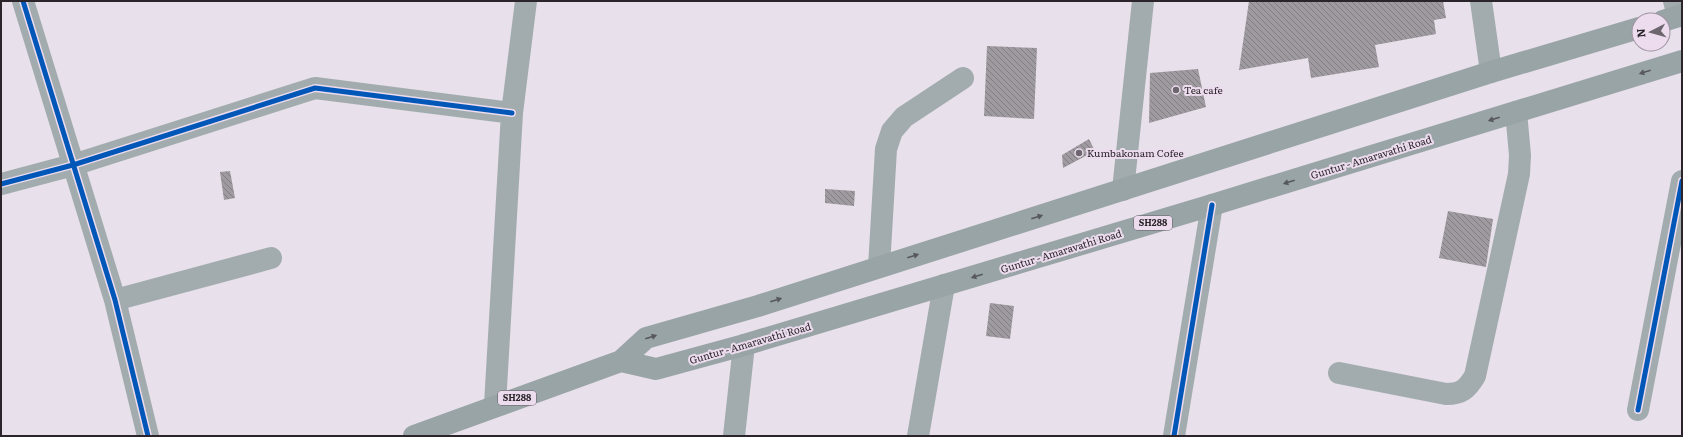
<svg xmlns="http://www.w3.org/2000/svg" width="1683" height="437" viewBox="0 0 1683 437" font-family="Literata,serif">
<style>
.building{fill:url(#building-back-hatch)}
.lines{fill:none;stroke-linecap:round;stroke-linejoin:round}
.minor{stroke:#a2acae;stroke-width:22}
.major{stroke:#99a4a7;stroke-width:22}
.cycleway-casing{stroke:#ecdcee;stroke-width:8}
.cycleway{stroke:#0057b8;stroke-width:5}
.oneway{fill:#57585d}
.poi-dot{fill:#6d666e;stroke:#ecdcee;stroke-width:1.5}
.labels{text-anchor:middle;stroke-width:4;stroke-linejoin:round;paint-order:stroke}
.shield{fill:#ecdcee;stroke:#655c66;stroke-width:1}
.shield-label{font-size:9px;font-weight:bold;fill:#2b252b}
.poi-label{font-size:10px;fill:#2b252b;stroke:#ecdcee;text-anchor:start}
.street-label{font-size:10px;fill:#2b252b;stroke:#ecdcee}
</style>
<defs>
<pattern id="building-back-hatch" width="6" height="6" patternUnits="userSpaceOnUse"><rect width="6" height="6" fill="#9f99a0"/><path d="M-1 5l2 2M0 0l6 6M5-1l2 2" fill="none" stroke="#827d83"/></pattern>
</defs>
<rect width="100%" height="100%" fill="#e8e0ea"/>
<path class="building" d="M1249 1H1443L1446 18 1434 20 1436 34 1375 45 1379 67 1311 78 1308 58 1239 70Z
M987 46 1037 48 1034 119 984 116Z
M1198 69 1206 107 1149 123 1150 73Z
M1089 139 1095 151 1063 168 1062 155Z
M230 171 235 198 224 200 220 172Z
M825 189 855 191 854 206 825 203Z
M1448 211 1493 219 1486 267 1439 258Z
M990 303 1014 306 1010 339 986 336Z"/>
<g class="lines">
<path class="minor" d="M23 1 115 300 148 436
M1481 1 1491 72
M1674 1 1678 16
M1 184 73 165 315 88 512 113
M1123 190 1143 1
M879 267 886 149 892 131 904 117 963 78
M115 300 271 258
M1339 373 1446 394C1462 394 1467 389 1475 376L1519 174 1520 155 1516 112
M495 405 512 113 526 1
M1638 410 1682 181
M734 436 744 345
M918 436 944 285
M1174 436 1212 205"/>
<path class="major" d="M1663 21 1682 15
M621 361 656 369 744 345 1212 205 1682 61
M414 436 621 361 646 338 758 306 1491 72 1639 28"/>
<defs>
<path id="cycleway" d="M23 1 115 300 148 436
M1 184 73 165 315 88 512 113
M1638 410 1682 181
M1174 436 1212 205"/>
</defs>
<use href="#cycleway" class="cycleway-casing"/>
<use href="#cycleway" class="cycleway"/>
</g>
<defs><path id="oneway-solid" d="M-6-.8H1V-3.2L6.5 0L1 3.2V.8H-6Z"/></defs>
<g class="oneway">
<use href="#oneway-solid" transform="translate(1645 72) rotate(163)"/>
<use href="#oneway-solid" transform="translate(1494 119) rotate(163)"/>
<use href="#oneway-solid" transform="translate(1289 182) rotate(163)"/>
<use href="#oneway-solid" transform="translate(1037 217) rotate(-18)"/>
<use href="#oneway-solid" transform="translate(913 256) rotate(-18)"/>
<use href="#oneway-solid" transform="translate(977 276) rotate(163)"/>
<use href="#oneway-solid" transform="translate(776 300) rotate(-18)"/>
<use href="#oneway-solid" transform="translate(651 337) rotate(-18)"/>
</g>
<g class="poi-dot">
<circle cx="1176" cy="90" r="4"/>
<circle cx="1079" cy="153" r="4"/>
</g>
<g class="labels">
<g class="shield">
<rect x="1134" y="216" width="38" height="14" rx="3"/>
<rect x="498" y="391" width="38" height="14" rx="3"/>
</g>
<g class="shield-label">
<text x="1153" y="226">SH288</text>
<text x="517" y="401">SH288</text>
</g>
<g class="poi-label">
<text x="1184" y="94">Tea cafe</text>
<text x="1087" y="157">Kumbakonam Cofee</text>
</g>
<g class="street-label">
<text transform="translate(1371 157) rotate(-17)" y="4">Guntur - Amaravathi Road</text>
<text transform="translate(1061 251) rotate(-17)" y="4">Guntur - Amaravathi Road</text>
<text transform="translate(750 343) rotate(-16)" y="4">Guntur - Amaravathi Road</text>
</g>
</g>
<rect width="1683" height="437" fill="none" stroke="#2b252b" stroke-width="4"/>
<g transform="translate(1651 32) rotate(264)"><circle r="19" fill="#ecdcee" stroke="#9f93a0"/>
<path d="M0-3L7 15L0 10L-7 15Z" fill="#6d666e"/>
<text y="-6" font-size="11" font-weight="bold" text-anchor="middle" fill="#2b252b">N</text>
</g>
</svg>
